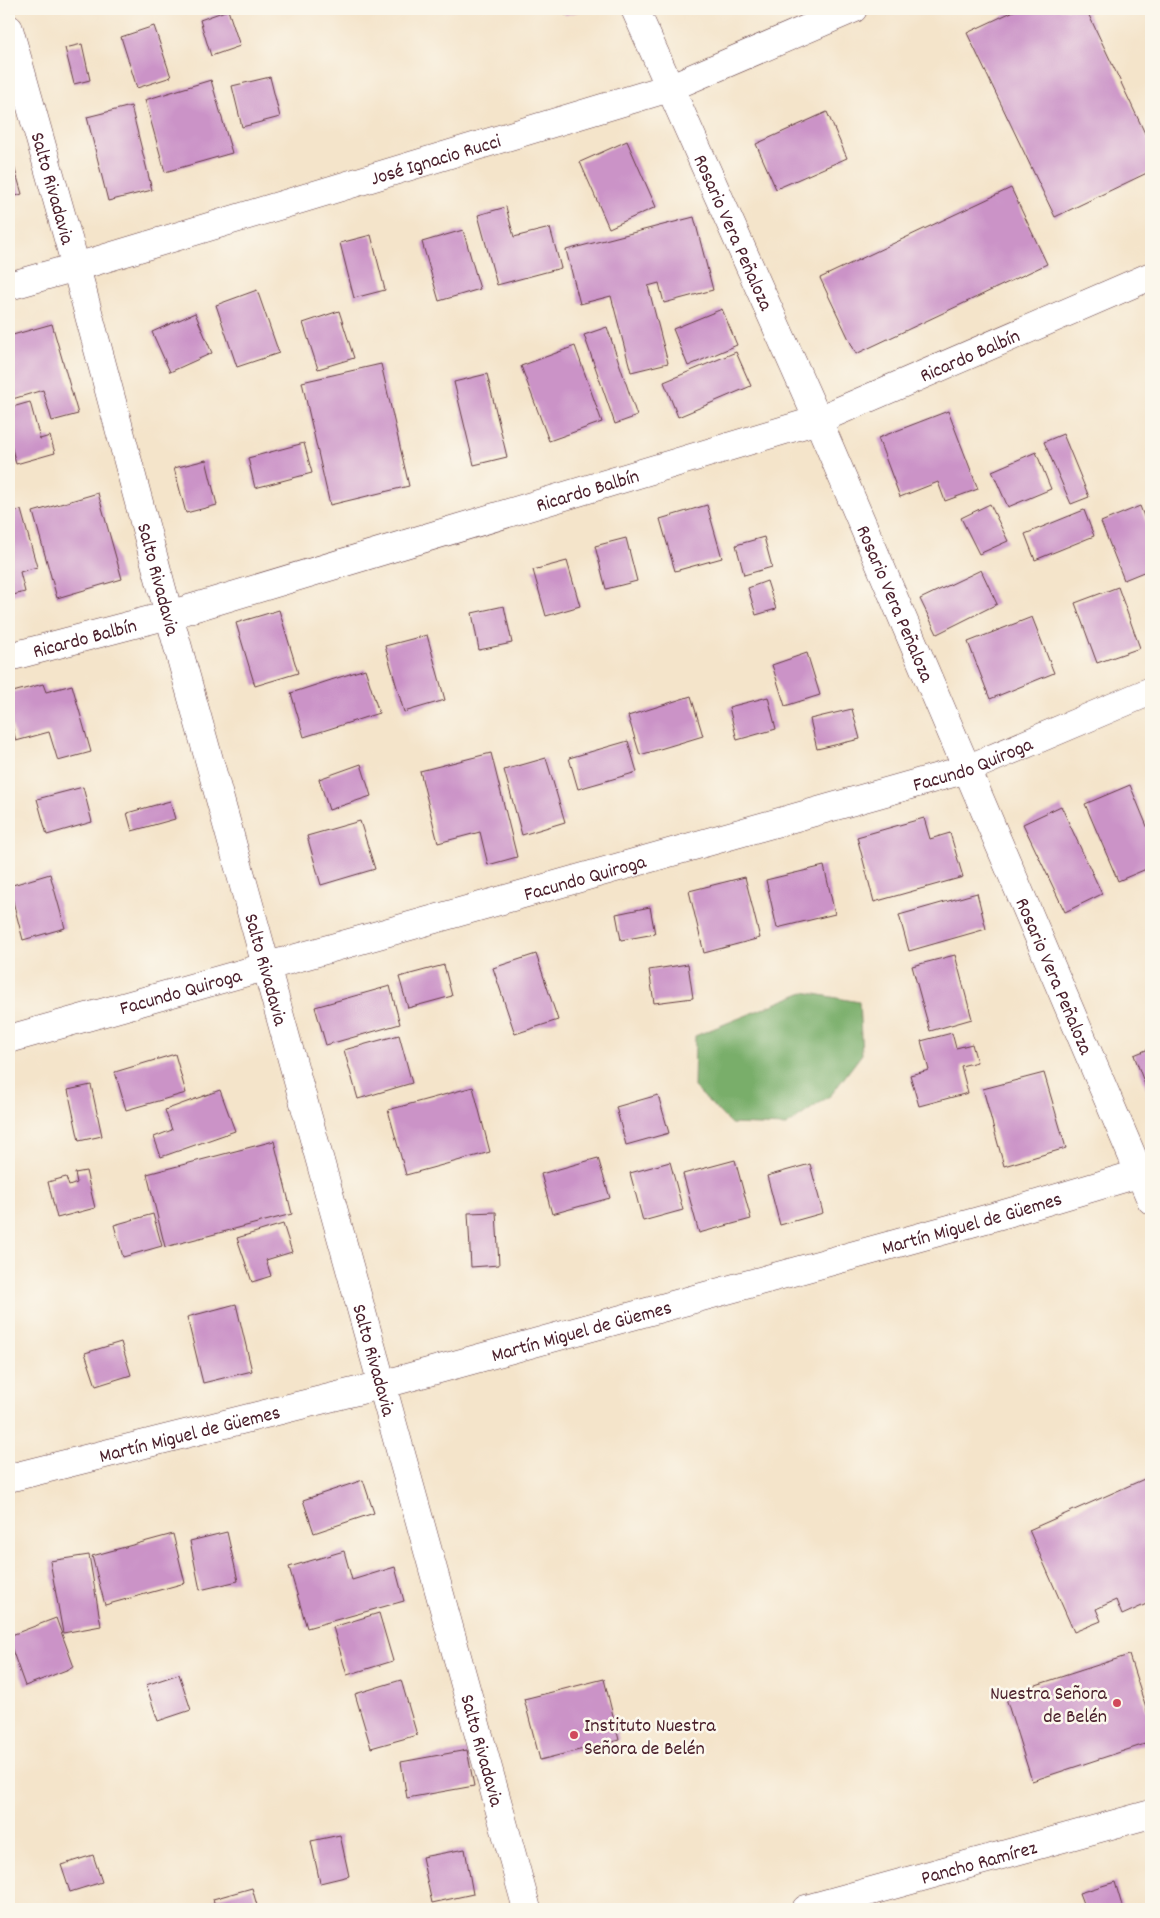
<svg xmlns="http://www.w3.org/2000/svg" width="1160" height="1918" viewBox="0 0 1160 1918" font-family="Dekko,sans-serif">
<style>
.forest{fill:#79ae6a;stroke:#62664a}
.building{fill:#cb93c7}
.lines{fill:none;stroke-linecap:round;stroke-linejoin:round}
.street-casing{stroke:#643d43;stroke-width:29}
.street{stroke:#fff;stroke-width:28}
.poi-dot{fill:#d1495b;stroke:#fbf7ec;stroke-width:2}
.labels{text-anchor:middle;stroke-width:5;stroke-linejoin:round;paint-order:stroke}
.street-label{font-size:20px;fill:#4a1f2b;stroke:#fbf7ec}
.poi-label{font-size:20px;fill:#4a1f2b;stroke:#fbf7ec;text-anchor:end}
</style>
<rect width="100%" height="100%" fill="#fbf7ec"/>
<filter id="ink" filterUnits="userSpaceOnUse"><feTurbulence type="fractalNoise" baseFrequency=".02" numOctaves="2"/><feDisplacementMap in="SourceGraphic" scale="10" xChannelSelector="R" yChannelSelector="G"/><feConvolveMatrix kernelMatrix="1 2 1 2 8 2 1 2 1" color-interpolation-filters="sRGB"/></filter>
<filter id="wash" filterUnits="userSpaceOnUse"><feTurbulence type="fractalNoise" baseFrequency=".0096" numOctaves="4" result="noise"/><feDisplacementMap in="SourceGraphic" scale="20" xChannelSelector="R" yChannelSelector="G"/><feGaussianBlur stdDeviation="1.12" result="paint"/><feColorMatrix in="noise" values="0 0 0 0 0 0 0 0 0 0 0 0 0 0 0 0 0 1.4 0 .05"/><feComposite in="paint" operator="in"/></filter>
<g filter="url(#wash)">
<rect width="100%" height="100%" fill="#f4e4ca"/>
<path class="forest" d="M804 992 859 1002 862 1054 831 1095 786 1126 731 1124 694 1087 695 1036Z"/>
<g id="blocks">
<path class="building" d="M563 9H584V10L565 15Z
M1018 9H1086L1151 146V171L1055 217 967 33Z
M228 10 240 46 211 56 200 20Z
M154 26 171 77 137 88 121 37Z
M82 44 90 80 74 84 65 48Z
M270 77 280 117 242 127 232 86Z
M211 80 232 153 165 172 145 100Z
M131 106 152 190 108 201 87 117Z
M827 112 847 158 776 189 756 144Z
M627 141 656 207 609 228 580 162Z
M9 149 22 194 9 198Z
M1011 188 1047 264 856 354 820 278Z
M506 207 514 237 550 228 561 268 497 285 478 215Z
M694 217 713 290 664 303 659 283 648 286 668 363 631 372 611 296 580 304 566 250Z
M463 230 480 289 439 301 422 242Z
M371 235 385 290 354 298 340 243Z
M257 290 279 353 237 367 216 305Z
M722 309 737 345 688 366 673 329Z
M339 311 354 358 318 369 303 323Z
M195 313 212 353 170 372 152 332Z
M52 324 78 414 52 421 43 390 9 400V336Z
M607 327 637 416 615 424 584 335Z
M575 346 602 422 549 441 521 366Z
M736 352 751 386 678 417 664 382Z
M381 364 409 486 330 505 302 382Z
M487 374 507 457 474 465 454 382Z
M30 402 40 439 50 436 55 453 16 464 9 437V408Z
M948 411 978 489 945 501 938 482 900 497 878 438Z
M1063 434 1089 497 1071 504 1044 442Z
M304 443 312 473 255 488 248 458Z
M1036 452 1051 489 1008 507 992 471Z
M206 460 217 505 186 513 174 468Z
M98 493 122 579 57 598 33 512Z
M990 504 1008 541 979 554 961 518Z
M707 505 722 558 675 571 660 519Z
M1140 506 1151 535V569L1124 580 1101 522Z
M21 510 37 567 20 572 25 592 9 596V513Z
M1084 510 1094 536 1035 560 1025 534Z
M764 537 772 567 744 575 736 545Z
M626 538 637 581 606 589 595 546Z
M567 561 580 606 546 616 533 570Z
M981 570 997 604 937 634 920 599Z
M767 581 776 609 756 615 748 588Z
M1118 587 1140 648 1097 663 1075 603Z
M504 606 512 643 479 650 472 613Z
M279 610 298 673 255 686 236 623Z
M1032 617 1054 673 990 699 968 642Z
M427 635 445 700 404 712 385 646Z
M807 653 820 695 785 706 772 665Z
M365 669 379 713 304 737 291 693Z
M43 684 46 692 72 685 91 752 58 761 49 732 16 741 9 714V693Z
M691 696 703 736 640 755 628 716Z
M768 697 776 729 737 740 729 707Z
M852 709 860 739 817 749 810 719Z
M628 741 637 772 578 789 569 758Z
M491 753 517 857 488 865 480 832 438 843 420 771Z
M546 758 565 822 522 835 504 770Z
M361 764 371 796 329 810 319 779Z
M1130 785 1151 836V867L1118 881 1085 804Z
M83 787 92 822 47 835 37 799Z
M170 801 175 819 132 831 127 813Z
M1061 806 1102 894 1065 912 1023 824Z
M924 818 930 839 950 833 963 877 874 902 857 837Z
M360 821 375 869 321 885 307 836Z
M824 866 835 914 777 928 766 880Z
M50 874 65 928 23 940 9 886Z
M745 877 760 938 704 953 689 891Z
M977 893 986 929 909 951 899 915Z
M650 907 655 934 621 940 616 914Z
M536 954 558 1020 515 1034 493 968Z
M955 955 972 1019 930 1031 912 966Z
M688 964 693 998 654 1003 649 970Z
M444 965 452 996 408 1008 399 977Z
M390 986 400 1024 326 1045 315 1007Z
M952 1033 956 1048 972 1044 977 1062 961 1066 968 1093 919 1106 910 1075 929 1070 921 1041Z
M399 1035 412 1083 358 1099 344 1050Z
M1151 1048V1101L1134 1055Z
M175 1054 186 1093 126 1110 115 1072Z
M1044 1073 1066 1148 1004 1166 983 1089Z
M91 1085 102 1136 79 1141 68 1090Z
M473 1087 490 1152 406 1175 388 1110Z
M220 1090 235 1131 161 1157 154 1137 172 1130 165 1110Z
M658 1095 669 1133 626 1145 616 1107Z
M274 1141 292 1214 165 1247 147 1174Z
M598 1158 610 1198 552 1214 541 1174Z
M735 1160 751 1219 699 1233 683 1174Z
M670 1162 683 1210 643 1221 630 1173Z
M810 1164 823 1213 780 1225 767 1176Z
M86 1171 95 1208 57 1218 48 1182 66 1177 69 1186 77 1183 75 1173Z
M496 1212 499 1265 471 1267 468 1213Z
M153 1214 162 1246 123 1257 114 1225Z
M283 1224 292 1252 266 1260 271 1276 252 1282 237 1238Z
M236 1304 252 1371 203 1383 187 1317Z
M121 1342 131 1375 96 1386 85 1353Z
M1151 1476V1602L1122 1615 1116 1600 1096 1609 1101 1621 1074 1632 1029 1530Z
M363 1480 374 1513 314 1533 303 1500Z
M227 1532 238 1581 200 1590 190 1541Z
M173 1534 185 1583 105 1605 92 1556Z
M344 1551 352 1580 395 1567 404 1601 307 1628 289 1567Z
M89 1555 101 1626 63 1633 50 1561Z
M379 1613 393 1661 347 1675 333 1627Z
M56 1618 74 1667 25 1686 9 1641V1636Z
M1129 1655 1151 1724V1742L1032 1781 1005 1695Z
M179 1674 191 1710 158 1721 146 1685Z
M604 1679 619 1740 540 1760 524 1699Z
M401 1680 417 1735 371 1748 355 1694Z
M467 1750 474 1786 407 1798 401 1762Z
M340 1835 349 1876 320 1883 311 1841Z
M465 1849 473 1894 432 1903 422 1857Z
M93 1855 102 1882 70 1892 61 1865Z
M1115 1882 1123 1909H1085L1079 1893Z
M252 1888 258 1909H216L213 1899Z"/>
</g>
</g>
<g filter="url(#ink)">
<use href="#blocks" fill-opacity="0" stroke="#643d43" stroke-width="1"/>
<g class="lines">
<defs>
<g id="street">
<path id="s1" d="M635 9 818 420 1151 1200"/>
<path id="s2" d="M9 29 76 267 169 615 527 1909"/>
<path id="s3" d="M9 286 76 267 669 88 853 9"/>
<path id="s4" d="M9 657 169 615 818 420 1151 276"/>
<path id="s5" d="M9 1039 967 769 1151 691"/>
<path id="s6" d="M9 1478 381 1385 1004 1214 1151 1170"/>
<path id="s7" d="M806 1909 1151 1814"/>
</g>
</defs>
<use href="#street" class="street-casing"/>
<use href="#street" class="street"/>
</g>
</g>
<g class="poi-dot">
<circle cx="1117" cy="1703" r="5"/>
<circle cx="574" cy="1735" r="5"/>
</g>
<g class="labels">
<g class="street-label">
<text dy="7" stroke="none"><textPath href="#s3" startOffset="445">José Ignacio Rucci</textPath></text>
<text dy="7" stroke="none"><textPath href="#s2" startOffset="165">Salto Rivadavia</textPath></text>
<text dy="7" stroke="none"><textPath href="#s1" startOffset="244">Rosario Vera Peñaloza</textPath></text>
<text dy="7" stroke="none"><textPath href="#s4" startOffset="1008">Ricardo Balbín</textPath></text>
<text dy="7" stroke="none"><textPath href="#s4" startOffset="602">Ricardo Balbín</textPath></text>
<text dy="7" stroke="none"><textPath href="#s2" startOffset="570">Salto Rivadavia</textPath></text>
<text dy="7" stroke="none"><textPath href="#s1" startOffset="649">Rosario Vera Peñaloza</textPath></text>
<text dy="7" stroke="none"><textPath href="#s4" startOffset="78">Ricardo Balbín</textPath></text>
<text dy="7" stroke="none"><textPath href="#s5" startOffset="1002">Facundo Quiroga</textPath></text>
<text dy="7" stroke="none"><textPath href="#s5" startOffset="598">Facundo Quiroga</textPath></text>
<text dy="7" stroke="none"><textPath href="#s2" startOffset="975">Salto Rivadavia</textPath></text>
<text dy="7" stroke="none"><textPath href="#s1" startOffset="1054">Rosario Vera Peñaloza</textPath></text>
<text dy="7" stroke="none"><textPath href="#s5" startOffset="178">Facundo Quiroga</textPath></text>
<text dy="7" stroke="none"><textPath href="#s6" startOffset="996">Martín Miguel de Güemes</textPath></text>
<text dy="7" stroke="none"><textPath href="#s6" startOffset="591">Martín Miguel de Güemes</textPath></text>
<text dy="7" stroke="none"><textPath href="#s2" startOffset="1380">Salto Rivadavia</textPath></text>
<text dy="7" stroke="none"><textPath href="#s6" startOffset="186">Martín Miguel de Güemes</textPath></text>
<text dy="7" stroke="none"><textPath href="#s2" startOffset="1785">Salto Rivadavia</textPath></text>
<text dy="7" stroke="none"><textPath href="#s7" startOffset="179">Pancho Ramírez</textPath></text>
</g>
<g class="poi-label">
<text x="1107" y="1699">Nuestra Señora<tspan x="1107" dy="23">de Belén</tspan></text>
<text x="584" y="1731" text-anchor="start">Instituto Nuestra<tspan x="584" dy="23">Señora de Belén</tspan></text>
</g>
</g>
<rect width="1160" height="1918" fill="none" stroke="#fbf7ec" stroke-width="30"/>
</svg>
